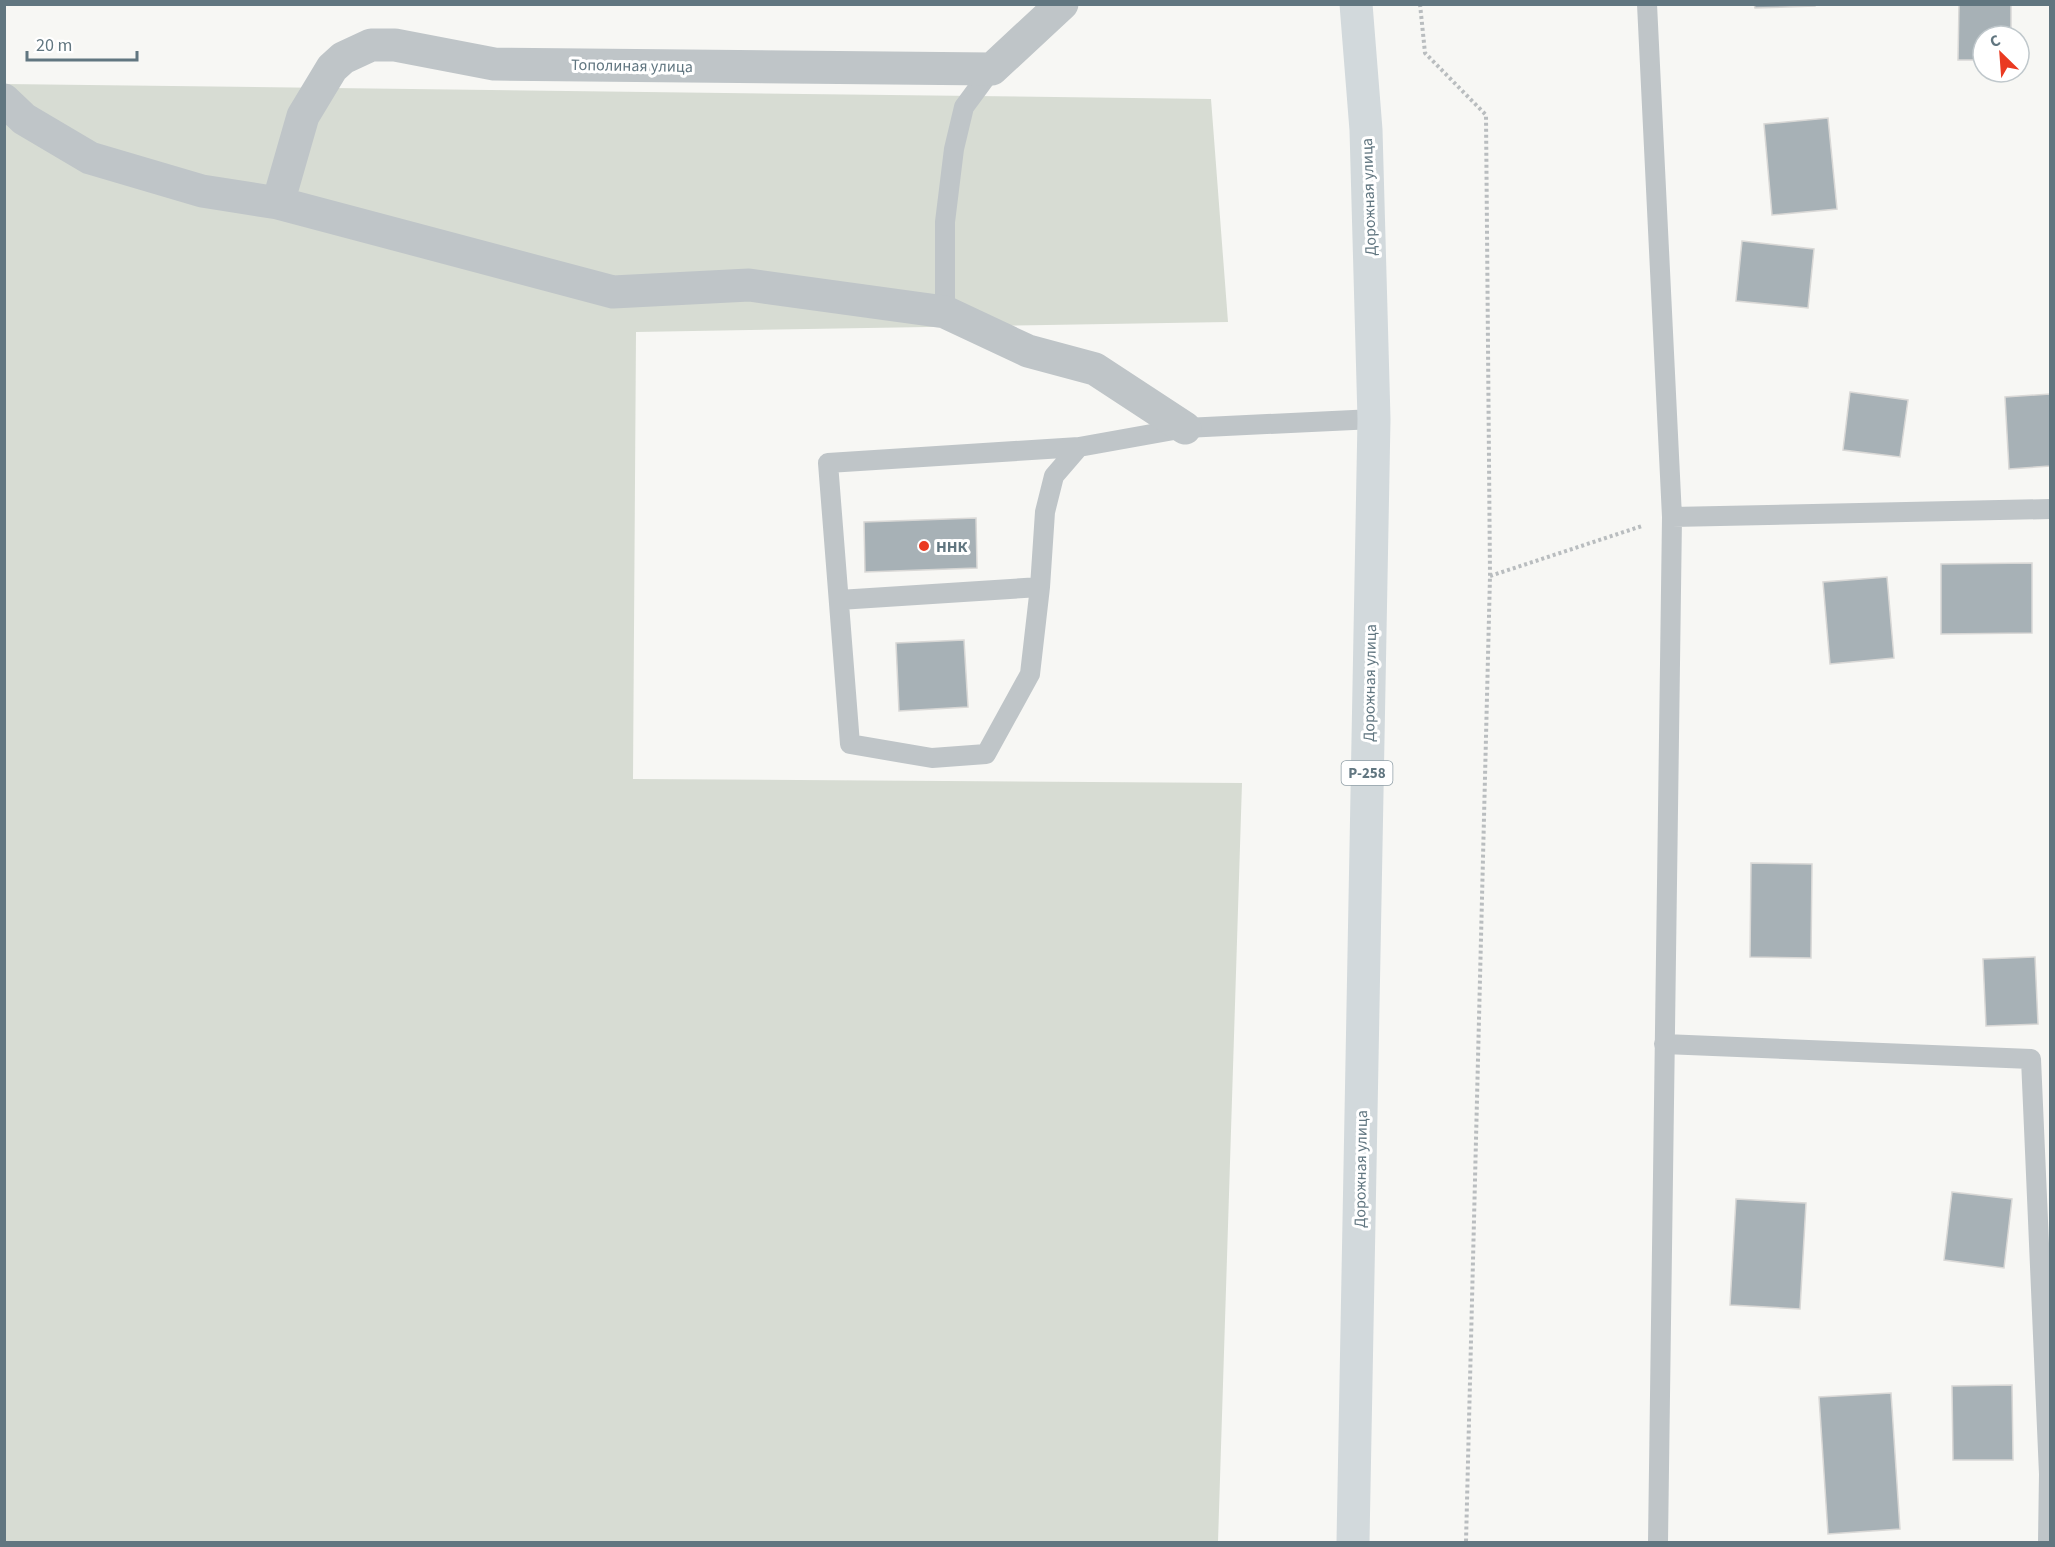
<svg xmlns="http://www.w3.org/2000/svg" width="2055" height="1547" viewBox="0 0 2055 1547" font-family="'Source Sans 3',sans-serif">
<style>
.green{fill:#d7dcd3}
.building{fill:#a7b1b6;stroke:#d9d8d6;stroke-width:1.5}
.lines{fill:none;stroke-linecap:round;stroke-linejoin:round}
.path{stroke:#b9bdbf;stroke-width:4;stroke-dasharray:3 3;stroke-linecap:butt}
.service{stroke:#bfc5c8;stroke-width:20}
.minor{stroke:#bfc5c8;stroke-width:33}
.trunk{stroke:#d2d9dc;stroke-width:33}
.poi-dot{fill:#ea3a21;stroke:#fff;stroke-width:2}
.labels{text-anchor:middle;stroke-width:6;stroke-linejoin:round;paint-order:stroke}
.shield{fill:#fff;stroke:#909fa6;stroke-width:1.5}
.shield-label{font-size:15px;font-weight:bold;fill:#617680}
.street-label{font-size:16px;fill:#617680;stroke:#fff}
.poi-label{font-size:16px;font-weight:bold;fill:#617680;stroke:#fff;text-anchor:start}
</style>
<rect width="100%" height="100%" fill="#f7f7f4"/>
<path class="green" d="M5 84 1211 99 1228 322 636 332 633 779 1242 783 1218 1542H5Z"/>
<path class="building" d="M1754 4H1815V6L1755 8Z
M1959 4H2011V36H1983V60H1958Z
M1828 118 1837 209 1772 215 1764 124Z
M1742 241 1814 249 1808 308 1736 301Z
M1850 392 1908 400 1900 457 1843 450Z
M2050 394V466L2009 469 2005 397Z
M976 518 977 568 865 572 864 522Z
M2032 563V633L1941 634V564Z
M1887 577 1894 658 1830 664 1823 582Z
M964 640 968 707 899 711 896 643Z
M1751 863 1812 864 1811 958 1750 957Z
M2035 957 2038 1024 1986 1026 1983 959Z
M1952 1192 2012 1199 2004 1268 1944 1260Z
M1736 1199 1806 1203 1800 1309 1730 1305Z
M2012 1385 2013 1460H1953L1952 1386Z
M1891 1393 1900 1529 1828 1534 1819 1397Z"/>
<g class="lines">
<path class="path" d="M1420 4 1425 53 1486 115 1490 576 1466 1542
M1490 576 1642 526"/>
<path class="service" d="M1647 4 1672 517 1658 1542
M945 312V222L954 149 964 107 992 69
M1079 447 1054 476 1045 512 1040 587 1030 674 986 754 932 758 850 744 828 463 1079 447 1185 428 1374 419
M1672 517 2050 509
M839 600 1040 587
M1664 1044 2031 1059 2049 1474 2048 1542"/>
<path class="minor" d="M4 100 24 119 90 158 202 191 278 203 613 292 749 285 945 312 1028 351 1095 369 1185 428
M278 203 303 116 332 68 343 58 371 45H395L494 64 992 69 1062 4"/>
<path class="trunk" d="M1353 1542 1374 419 1366 130 1356 4"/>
</g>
<circle class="poi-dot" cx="924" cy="546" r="6"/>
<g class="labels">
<rect class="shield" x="1341.5" y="761" width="51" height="24" rx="4.5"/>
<g class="shield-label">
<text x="1367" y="778">Р-258</text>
</g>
<g class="street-label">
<text transform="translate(632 65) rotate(1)" y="6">Тополиная улица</text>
<text transform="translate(1368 197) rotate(-92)" y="6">Дорожная улица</text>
<text transform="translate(1369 683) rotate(-89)" y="6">Дорожная улица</text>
<text transform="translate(1360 1169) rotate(-89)" y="6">Дорожная улица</text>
</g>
<g class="poi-label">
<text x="936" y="552">ННК</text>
</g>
</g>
<rect width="2055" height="1547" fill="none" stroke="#617680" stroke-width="12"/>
<g transform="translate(2001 54) rotate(335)"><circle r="28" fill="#ffffff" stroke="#c0c8cc" stroke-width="1.5"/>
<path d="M0-4.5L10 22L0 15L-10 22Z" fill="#ea3a21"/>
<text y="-9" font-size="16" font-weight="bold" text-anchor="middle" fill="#617680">С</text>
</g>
<path d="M27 51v9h110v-9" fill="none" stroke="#617680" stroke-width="3"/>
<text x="36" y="51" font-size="18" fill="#617680" stroke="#ffffff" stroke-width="4.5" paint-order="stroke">20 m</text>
</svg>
